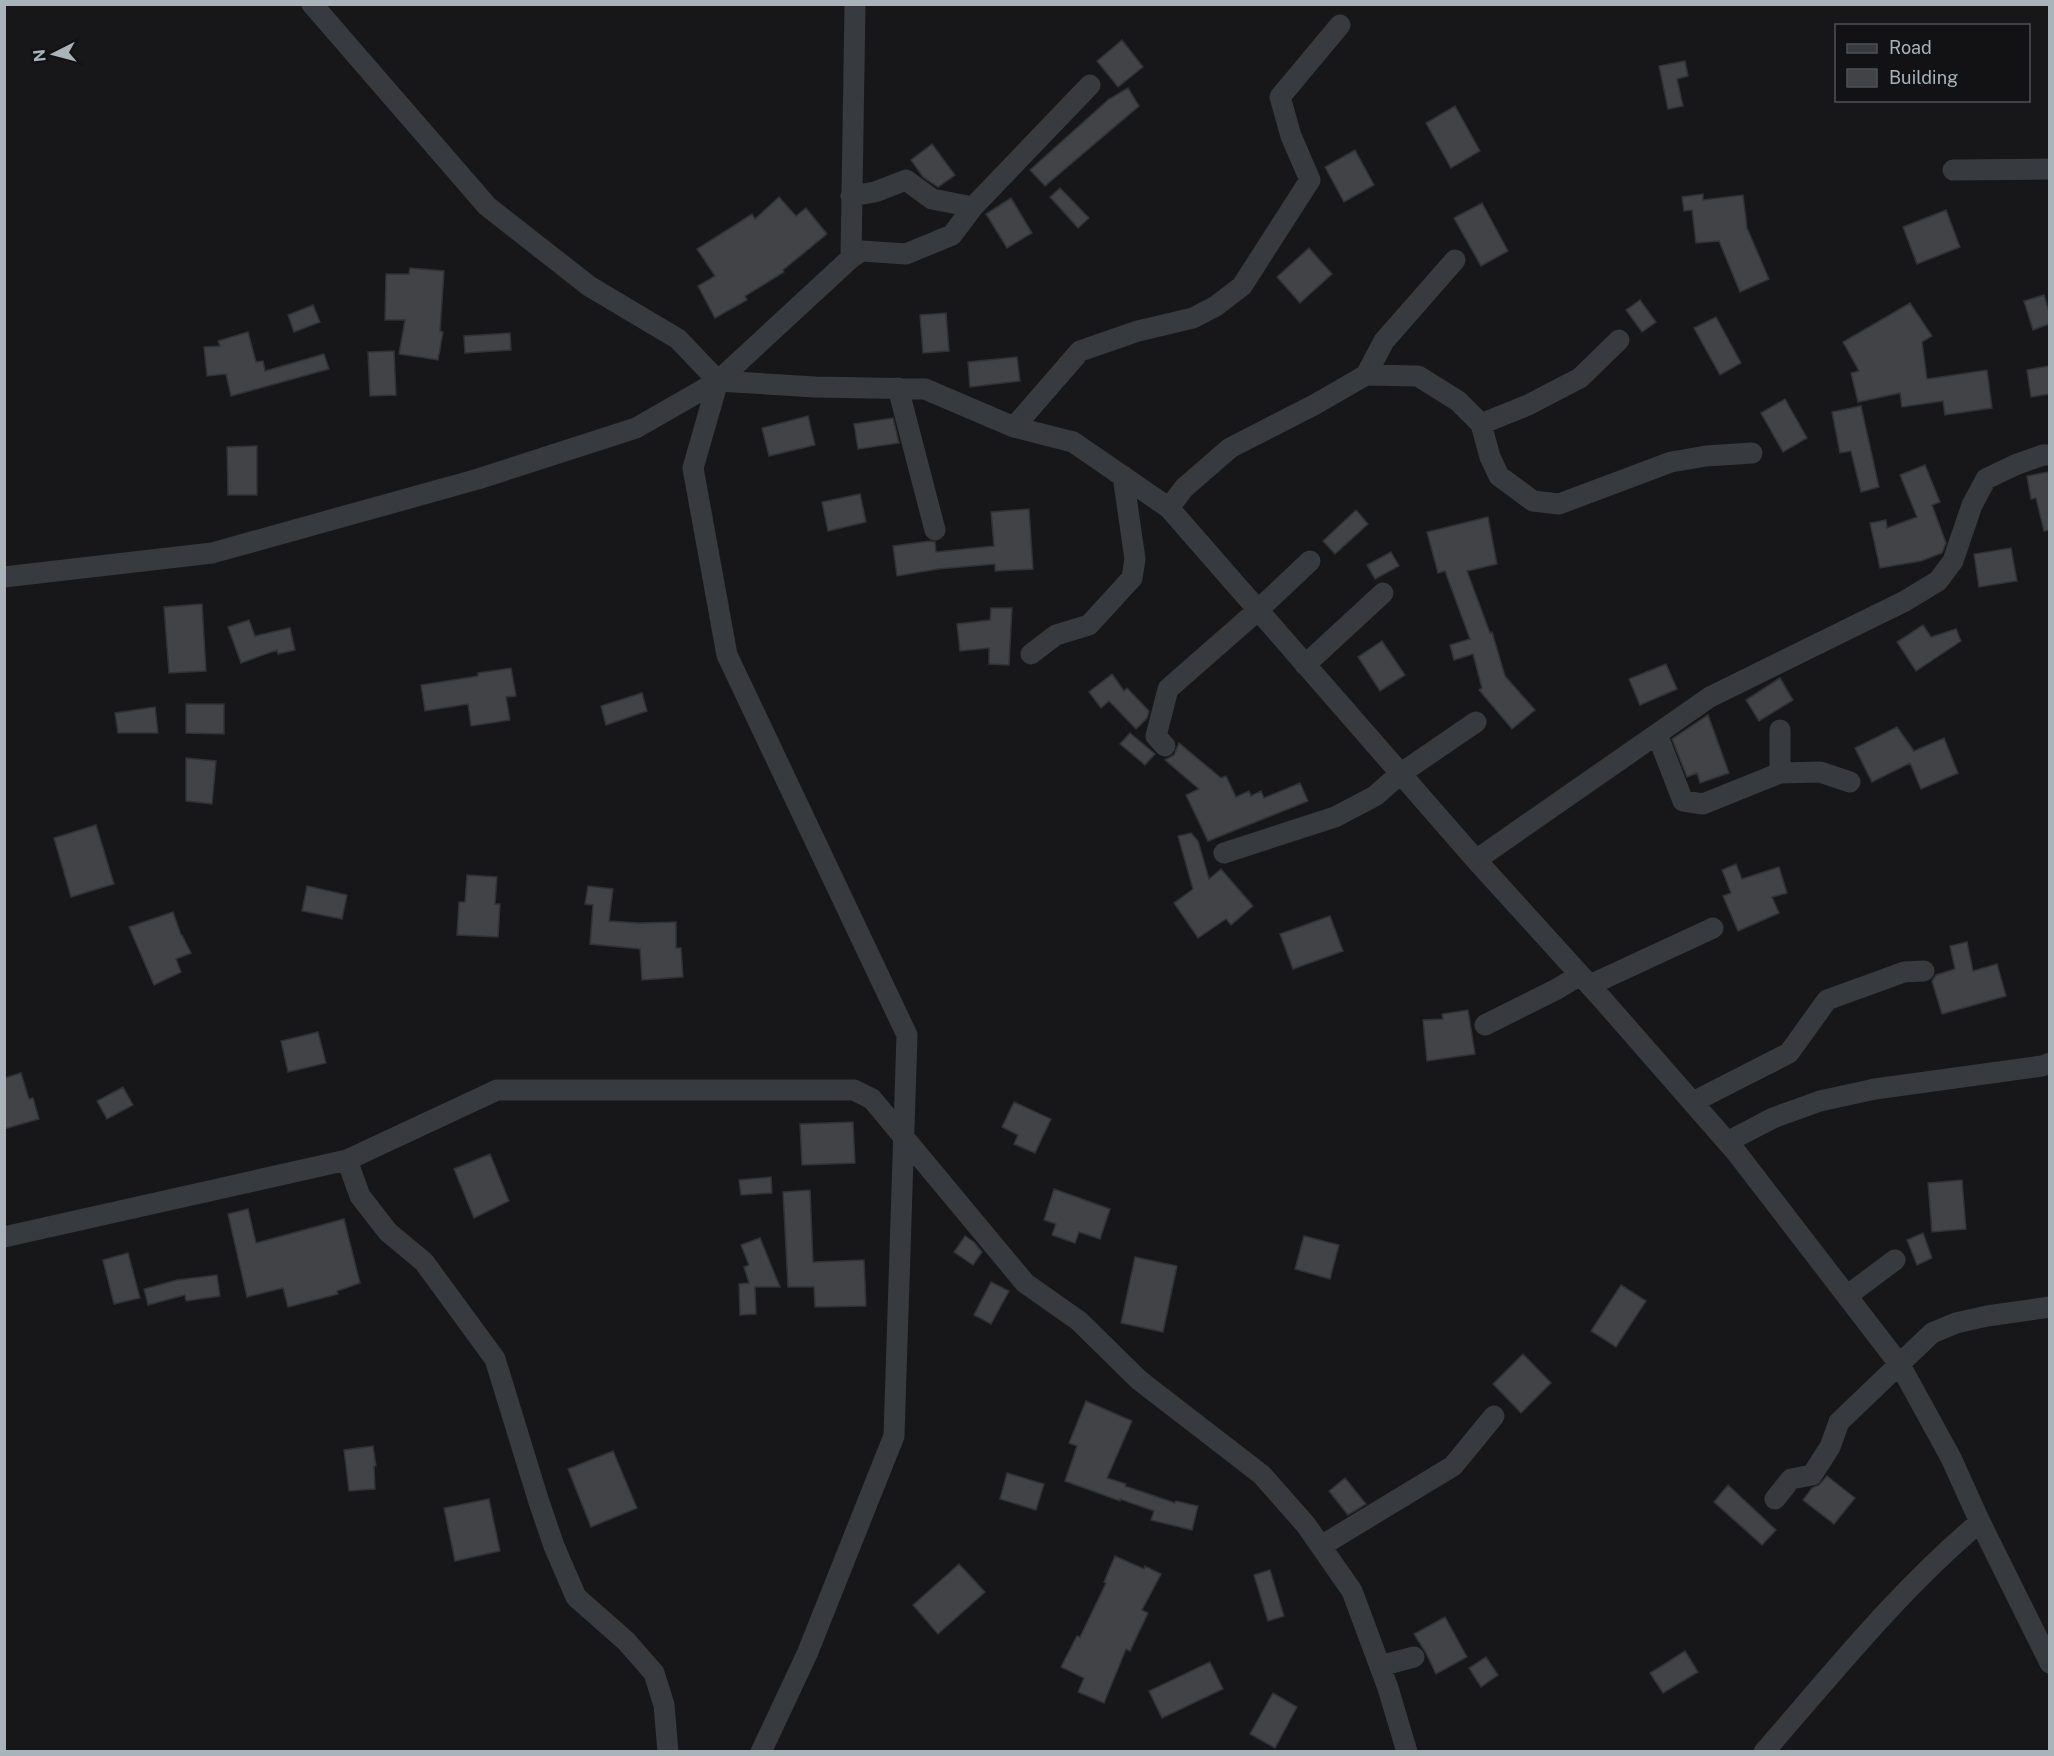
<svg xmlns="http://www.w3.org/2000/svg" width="2054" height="1756" viewBox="0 0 2054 1756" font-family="'Public Sans',sans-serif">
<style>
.building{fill:#414346;stroke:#303235;stroke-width:1.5}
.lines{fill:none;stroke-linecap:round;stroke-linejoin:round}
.street{stroke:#373a3e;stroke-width:21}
</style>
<rect width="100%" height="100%" fill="#171719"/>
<path class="building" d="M1122 40 1143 67 1118 87 1097 61Z
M1685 61 1688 76 1677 79 1683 106 1668 109 1659 66Z
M1128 88 1139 106 1045 186 1030 170 1109 99Z
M1455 106 1480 151 1451 168 1426 123Z
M932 144 955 175 938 187 923 177 911 160Z
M1355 150 1374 185 1344 202 1325 167Z
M1060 188 1089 218 1078 228 1050 197Z
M1703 194V200L1743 195 1747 228 1769 279 1740 292 1719 241 1696 243 1692 210 1684 211 1682 197Z
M779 197 796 216 806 208 827 234 783 270 784 272 745 296 747 300 715 318 698 286 715 276 697 249 752 214 755 219Z
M1011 198 1032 233 1007 248 986 214Z
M1482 203 1508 251 1481 266 1454 218Z
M1946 210 1960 247 1917 264 1903 227Z
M1309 248 1332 274 1300 303 1277 277Z
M410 268 444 271 440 331 443 332 438 360 399 354 405 320H385L386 274H409Z
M2044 295 2049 312V324L2033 330 2024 301Z
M1640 300 1656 322 1642 332 1626 310Z
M1910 303 1932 336 1922 342 1927 379 1987 370 1992 408 1945 415 1943 401 1902 407 1900 393 1858 402 1851 373 1859 371 1843 342Z
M313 305 320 322 294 332 288 315Z
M946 313 949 351 923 353 920 315Z
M1716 317 1741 363 1720 375 1694 328Z
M248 332 256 362 263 361 265 371 324 354 329 369 231 396 226 374 207 376 204 347 220 346 218 341Z
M510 333 511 350 465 353 464 336Z
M394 351 396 395 370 396 368 352Z
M1017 357 1020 381 970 387 968 362Z
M2049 366V394L2031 397 2027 370Z
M1785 399 1807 438 1783 452 1761 413Z
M1861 406 1879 487 1861 492 1851 451 1840 453 1832 412Z
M808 416 815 445 769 456 762 428Z
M893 418 899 443 858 449 854 424Z
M257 446V495H228L227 447Z
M1925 465 1940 502 1932 505 1946 543 1942 553 1921 561 1880 568 1870 523 1886 520 1887 528 1917 517 1900 475Z
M2049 472V530L2044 531 2036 498 2031 499 2027 476Z
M860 494 866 522 828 531 822 502Z
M1029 509 1033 569 995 571V564L938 569 897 576 893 546 930 541 935 542 936 552 994 546 991 512Z
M1356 510 1368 524 1335 554 1323 541Z
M1488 517 1497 564 1467 571 1490 633 1492 632 1505 676 1535 710 1512 729 1479 690 1482 688 1473 654 1454 660 1450 645 1470 639 1445 571 1438 573 1427 532Z
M2011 548 2017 581 1979 587 1974 554Z
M1391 552 1399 566 1375 579 1367 565Z
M202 604 206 671 169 673 164 607Z
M991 608H1012L1009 665 989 664V648L960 651 957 624 990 620Z
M249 620 255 636 290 628 295 650 278 654 277 650 241 663 228 627Z
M1923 625 1931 637 1956 629 1961 641 1916 671 1897 642Z
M1382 641 1405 675 1380 691 1358 657Z
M1666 664 1677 689 1640 705 1629 679Z
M511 668 516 696 506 697 510 720 471 726 468 704 425 711 421 685 478 676V673Z
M1112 674 1124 691 1127 688 1149 711 1147 718 1136 729 1109 701 1101 708 1089 692Z
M1780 678 1793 700 1759 721 1746 700Z
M642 693 647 711 606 725 601 706Z
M186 704H224V734L186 733Z
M155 707 158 733H118L115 713Z
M1708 715 1729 773 1700 783 1697 773 1687 777 1672 739Z
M1897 727 1914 751 1944 738 1958 773 1921 789 1910 763 1872 782 1855 748Z
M1130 733 1155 754 1145 765 1120 744Z
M1179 743 1221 778 1226 776 1236 797 1249 791 1251 796 1261 791 1264 798 1300 783 1308 801 1208 841 1186 795 1199 789 1165 760 1174 755Z
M186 758 216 761 212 804 186 801Z
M96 825 114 884 71 897 54 838Z
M1191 833 1198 841 1209 879 1221 869 1253 906 1231 925 1226 919 1198 938 1174 903 1193 889 1178 836Z
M1736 864 1742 879 1779 867 1787 893 1772 897 1779 913 1738 931 1723 896 1731 893 1722 870Z
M467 875 497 877 495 904H500L498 937 457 935 459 902H465Z
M307 886 347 895 342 919 302 911Z
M588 886 613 889 609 921 639 923 676 922V948H681L683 977 642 980 640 949 590 944 593 905 585 904Z
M173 912 181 935H182L191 953 176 959 181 972 154 985 129 927Z
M1330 916 1343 951 1293 969 1280 934Z
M1967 942 1973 971 1997 964 2006 996 1942 1014 1932 981 1936 975 1955 969 1950 946Z
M1468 1010 1475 1054 1427 1061 1423 1020 1443 1019 1442 1014Z
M318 1032 326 1063 288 1072 281 1041Z
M21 1073 29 1099 33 1098 39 1119 4 1129V1078Z
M123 1087 133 1105 107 1119 97 1101Z
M1014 1102 1051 1119 1035 1153 1014 1144 1018 1135 1002 1127Z
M853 1122 855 1163 802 1165 800 1124Z
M490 1154 509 1201 474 1218 454 1169Z
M771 1177 772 1193 741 1195 739 1180Z
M1962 1180 1966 1229 1932 1232 1928 1183Z
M1054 1189 1110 1209 1100 1239 1079 1232 1075 1243 1052 1235 1056 1224 1044 1220Z
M810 1190 813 1262 864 1260 866 1306 815 1307 814 1287H788L783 1192Z
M248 1209 256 1243 344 1219 360 1283 337 1291 338 1294 288 1307 283 1288 247 1297 228 1214Z
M1923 1233 1932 1258 1917 1265 1907 1240Z
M965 1236 974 1242 982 1252 973 1265 954 1252Z
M1304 1236 1339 1245 1330 1279 1295 1269Z
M760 1238 780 1287H755L756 1314 740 1315 739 1284 749 1283 744 1267 749 1265 741 1245Z
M128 1253 140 1298 114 1304 103 1260Z
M1135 1257 1177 1266 1163 1332 1121 1323Z
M217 1275 220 1296 186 1301 185 1295 148 1305 144 1289 177 1280Z
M991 1282 1009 1291 991 1324 974 1315Z
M1621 1285 1646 1301 1616 1347 1591 1331Z
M1523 1354 1551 1383 1521 1413 1493 1384Z
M1086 1401 1132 1421 1107 1478 1126 1484 1125 1486 1175 1503 1176 1501 1198 1506 1192 1530 1151 1520 1154 1511 1120 1499V1501L1065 1481 1077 1446 1069 1443Z
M373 1446 376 1466H374L375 1489 349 1491 344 1450Z
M613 1451 637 1508 591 1527 568 1469Z
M1007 1473 1044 1484 1036 1510 1000 1499Z
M1827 1476 1855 1498 1834 1524 1803 1500 1812 1488 1819 1485Z
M1345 1478 1366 1504 1348 1515 1329 1491Z
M1728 1485 1776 1530 1762 1545 1714 1502Z
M489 1499 500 1551 455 1561 444 1508Z
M1115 1556 1144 1569 1145 1566 1161 1574 1142 1610 1148 1613 1130 1651 1126 1649 1104 1703 1078 1692 1084 1678 1061 1667 1077 1636 1080 1637 1106 1583 1104 1582Z
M959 1564 985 1592 938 1634 913 1605Z
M1270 1570 1284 1616 1268 1621 1254 1575Z
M1445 1617 1467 1657 1436 1674 1426 1653 1414 1634Z
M1685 1651 1698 1672 1663 1693 1650 1673Z
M1486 1657 1498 1675 1481 1687 1469 1668Z
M1210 1662 1223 1689 1162 1718 1149 1691Z
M1273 1693 1297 1707 1275 1748 1250 1734Z"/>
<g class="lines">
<path class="street" d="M312 4 487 206 589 286 678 339 718 381
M1953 170 2050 169
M851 196 875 192 906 180 932 199 973 207
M851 258 862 251 906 254 952 235 973 207 1090 85
M1366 375 1418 376 1458 401 1481 424 1528 405 1580 378 1619 340
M898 388 935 530
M1481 424 1490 457 1499 476 1533 501 1559 504 1671 462 1706 456 1752 453
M1014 427 1080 351 1138 331 1193 318 1216 306 1242 286 1310 180 1291 136 1280 97 1340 25
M1169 508 1184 488 1230 448 1314 405 1366 375 1384 341 1455 260
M4 577 212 553 478 479 636 428 718 381 815 387 925 389 1014 427 1073 442 1169 508 1476 860 1603 1000 1736 1152 1900 1365 1951 1458 1980 1522 2050 1663
M1031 654 1056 635 1089 625 1132 578 1135 559 1123 476
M1305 665 1383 593
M1657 734 1683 801 1703 804 1780 773 1820 772 1850 782
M1165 746 1156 736 1168 689 1257 611 1310 561
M1780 773V730
M1224 853 1335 817 1375 796 1400 774 1476 722
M1476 860 1710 697 1905 601 1938 581 1953 561 1972 505 1986 479 2015 465 2043 455H2050
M1590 985 1713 928
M1485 1025 1557 989 1580 975
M1693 1102 1789 1053 1827 1000 1904 972 1924 971
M1727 1142 1773 1118 1820 1101 1875 1089 2042 1066 2050 1063
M347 1160 360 1196 388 1232 424 1262 495 1359 538 1499 554 1546 576 1597 626 1641 654 1673 664 1705 668 1752
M4 1237 347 1160 497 1090H854L872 1099 1025 1283 1079 1321 1139 1380 1262 1475 1306 1525 1352 1591 1388 1688 1407 1752
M1848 1295 1895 1260
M1775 1499 1791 1479 1812 1475 1830 1447 1839 1422 1932 1333 1956 1323 1987 1316 2050 1307
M1321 1546 1453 1466 1494 1416
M1380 1666 1414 1657
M761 1752 807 1654 894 1436 907 1035 727 655 693 468 718 381 851 258 855 4
M1764 1752C1833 1673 1899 1590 1980 1522"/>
</g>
<rect width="2054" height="1756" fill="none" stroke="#a8b3ba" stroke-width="12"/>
<rect x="1835" y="24" width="195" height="78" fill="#121214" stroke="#4e5256" stroke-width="1.5"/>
<rect x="1847" y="44" width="30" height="9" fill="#373a3e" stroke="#4e5256" stroke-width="1.5"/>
<text x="1889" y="54" font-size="18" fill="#a8b3ba">Road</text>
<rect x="1847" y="69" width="30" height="18" fill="#414346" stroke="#4e5256" stroke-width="1.5"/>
<text x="1889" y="84" font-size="18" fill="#a8b3ba">Building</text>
<g transform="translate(54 54) rotate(264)" stroke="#121214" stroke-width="4.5" paint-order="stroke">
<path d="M0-4.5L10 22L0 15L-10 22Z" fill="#a8b3ba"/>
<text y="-9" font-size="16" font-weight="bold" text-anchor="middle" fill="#a8b3ba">N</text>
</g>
</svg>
